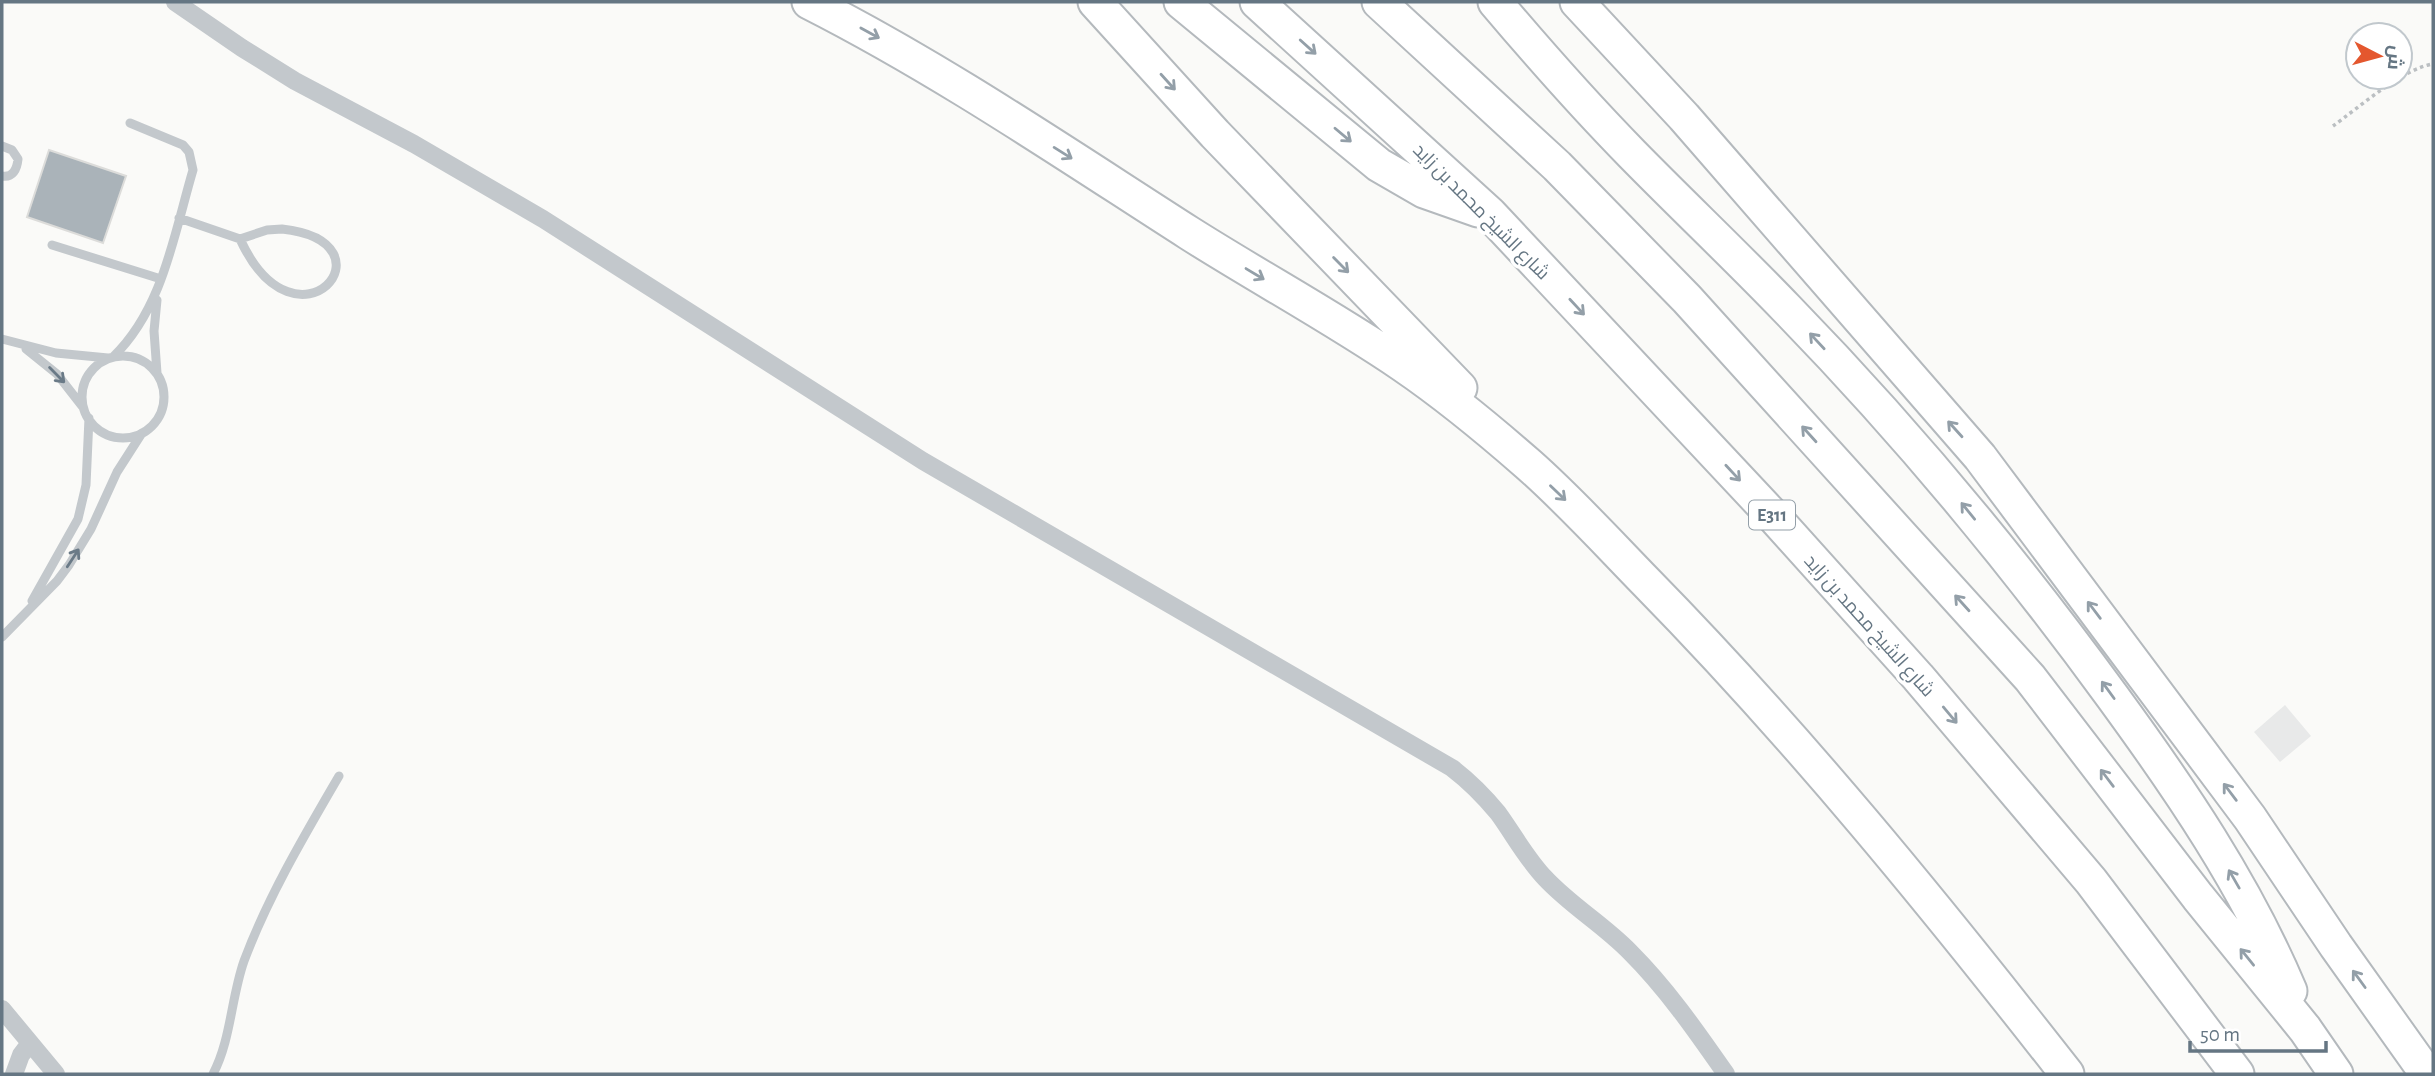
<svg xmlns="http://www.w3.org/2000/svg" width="2435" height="1076" viewBox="0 0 2435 1076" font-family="'Alegreya Sans',Cairo,sans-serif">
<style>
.built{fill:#e8e9e9}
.building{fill:#aab3b9;stroke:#dcdcda;stroke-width:2}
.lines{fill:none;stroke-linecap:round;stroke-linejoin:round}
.motorway-casing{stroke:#b4b9bd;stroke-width:37}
.path{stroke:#bbbfc2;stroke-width:3.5;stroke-dasharray:3.5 3.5;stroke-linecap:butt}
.service{stroke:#c3c8cc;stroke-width:9}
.minor{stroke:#c3c8cc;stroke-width:18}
.motorway{stroke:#fff;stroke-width:33}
.oneway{stroke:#939fa8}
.oneway2{stroke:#6a7a87}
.labels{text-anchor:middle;stroke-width:7;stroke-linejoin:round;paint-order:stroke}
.shield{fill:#fff;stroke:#939fa8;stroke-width:2}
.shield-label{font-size:18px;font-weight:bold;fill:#657683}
.street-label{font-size:19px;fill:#657683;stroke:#fff}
</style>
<rect width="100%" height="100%" fill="#fafaf8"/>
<path class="built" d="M2285 705 2311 736 2280 762 2254 732Z"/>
<path class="building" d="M49 150 126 176 103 243 27 217Z"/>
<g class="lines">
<defs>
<path id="motorway" d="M809 2C941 69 1064 153 1189 233 1260 278 1334 318 1403 365 1447 395 1488 429 1528 464 1570 501 1608 543 1647 583 1798 737 1934 904 2067 1074
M1095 2 1215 134 1460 388
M1181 2 1379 165 1424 191 1478 210
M1257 2 1490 214 1775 518 1918 677 2091 881 2237 1074
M1379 2 1557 166 1687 299 2030 678 2198 897 2305 1029 2336 1074
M1495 2C1539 54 1584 105 1632 154 1683 206 1736 256 1786 308 1904 429 2012 559 2112 696 2180 789 2245 884 2290 991
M1577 2 1684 117 1980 457 2250 818 2336 946 2427 1074"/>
</defs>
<use href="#motorway" class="motorway-casing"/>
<path class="path" d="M2333 126C2358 108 2404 68 2433 64"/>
<path class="service" d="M2 146 12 150 18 159C17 169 13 178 2 176
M179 218 240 239
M282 229C400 242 297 363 240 239L267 230Z
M52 245 161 279
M157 300 154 331 157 373
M2 339 56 353 108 358
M26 349 57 374 82 406
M82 397a41 41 0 1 1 82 0a41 41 0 1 1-82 0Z
M113 357C163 309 174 234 193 170L189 152 183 145 130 123
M32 601 78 519 86 485 89 418
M2 637 57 581 69 565 91 529 117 472 142 433
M213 1074C231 1040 231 998 244 961 268 897 304 836 339 776"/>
<path class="minor" d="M175 2 242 48 295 81 414 144 543 219 923 461 1452 768C1469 781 1484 796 1498 813 1514 835 1526 858 1545 878 1571 906 1604 925 1630 952 1667 989 1696 1031 1726 1074
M2 1009 56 1074
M14 1074 21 1055 30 1043"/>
<use href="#motorway" class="motorway"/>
</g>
<defs><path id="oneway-shaft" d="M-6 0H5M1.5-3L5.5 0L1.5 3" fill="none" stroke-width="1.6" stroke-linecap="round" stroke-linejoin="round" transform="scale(1.75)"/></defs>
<g class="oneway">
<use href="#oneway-shaft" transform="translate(870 33) rotate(29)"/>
<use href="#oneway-shaft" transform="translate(1308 47) rotate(42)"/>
<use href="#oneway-shaft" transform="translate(1168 82) rotate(48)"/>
<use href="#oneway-shaft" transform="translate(1343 135) rotate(40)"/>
<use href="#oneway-shaft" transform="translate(1063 153) rotate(32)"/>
<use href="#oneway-shaft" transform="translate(1341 265) rotate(45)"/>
<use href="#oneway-shaft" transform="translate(1255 274) rotate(31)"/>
<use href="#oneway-shaft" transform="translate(1577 307) rotate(47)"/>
<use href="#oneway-shaft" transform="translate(1817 341) rotate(-133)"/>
<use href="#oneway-shaft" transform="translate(1955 429) rotate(-132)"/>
<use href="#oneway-shaft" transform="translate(1809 434) rotate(-132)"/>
<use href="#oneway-shaft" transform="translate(1733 473) rotate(47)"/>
<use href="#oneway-shaft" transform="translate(1558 493) rotate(44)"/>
<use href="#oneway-shaft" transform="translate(1968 511) rotate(-129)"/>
<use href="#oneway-shaft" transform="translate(1962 603) rotate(-132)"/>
<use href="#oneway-shaft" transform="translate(2094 610) rotate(-127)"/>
<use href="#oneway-shaft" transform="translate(2108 690) rotate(-126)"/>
<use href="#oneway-shaft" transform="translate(1950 715) rotate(50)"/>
<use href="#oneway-shaft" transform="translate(2107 778) rotate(-127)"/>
<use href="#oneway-shaft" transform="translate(2230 792) rotate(-127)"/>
<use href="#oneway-shaft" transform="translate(2234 879) rotate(-120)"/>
<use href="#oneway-shaft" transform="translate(2247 957) rotate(-129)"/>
<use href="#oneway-shaft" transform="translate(2359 979) rotate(-126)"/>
</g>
<g class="oneway2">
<use href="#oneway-shaft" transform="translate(57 375) rotate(45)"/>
<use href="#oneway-shaft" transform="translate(73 558) rotate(-57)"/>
</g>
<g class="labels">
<rect class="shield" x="1749" y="500.5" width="46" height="29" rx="5"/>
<g class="shield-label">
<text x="1772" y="521">E311</text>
</g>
<g class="street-label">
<text transform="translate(1482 211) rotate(45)" y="7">شارع الشيخ محمد بن زايد</text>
<text transform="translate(1870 625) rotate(48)" y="7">شارع الشيخ محمد بن زايد</text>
</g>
</g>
<rect width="2435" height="1076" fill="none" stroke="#657683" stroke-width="7"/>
<g transform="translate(2379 56) rotate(96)"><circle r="33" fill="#ffffff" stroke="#c1c8cd" stroke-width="2"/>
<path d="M0-5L12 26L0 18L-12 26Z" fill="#e4572e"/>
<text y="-10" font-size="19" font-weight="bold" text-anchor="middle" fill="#657683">ش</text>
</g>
<path d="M2190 1041v10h136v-10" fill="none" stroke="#657683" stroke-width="3.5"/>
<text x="2200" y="1041" font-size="21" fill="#657683" stroke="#ffffff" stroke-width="5" paint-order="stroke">50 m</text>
</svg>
